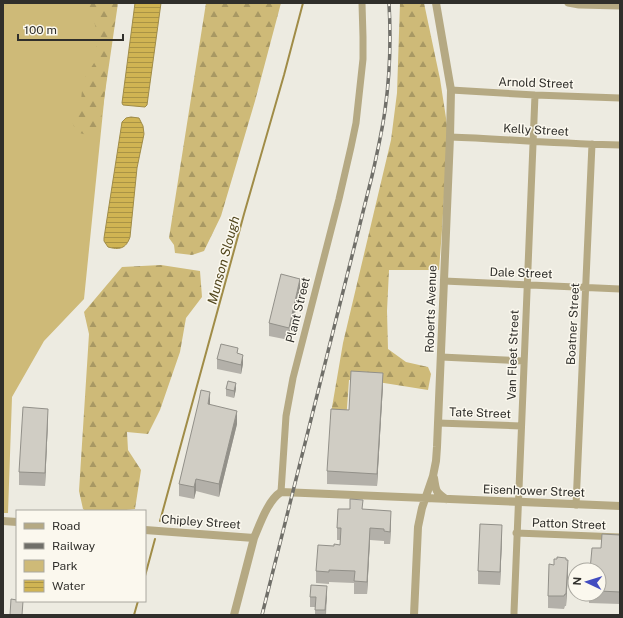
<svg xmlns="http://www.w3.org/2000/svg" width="623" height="618" viewBox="0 0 623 618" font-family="'Public Sans',sans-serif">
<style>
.green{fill:#ceba78}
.forest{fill:url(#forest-firs)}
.water{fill:url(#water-rules);stroke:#a08c47}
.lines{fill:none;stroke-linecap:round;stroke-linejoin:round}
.stream{stroke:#a08c47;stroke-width:2}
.minor{stroke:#b5a983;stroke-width:7}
.tertiary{stroke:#b5a983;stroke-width:8}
.rail-casing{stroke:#706f69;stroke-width:3.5}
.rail{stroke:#fbf8ee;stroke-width:2;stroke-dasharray:6;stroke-linecap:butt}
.wall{fill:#b3b0a9}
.shaded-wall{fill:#929089}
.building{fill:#d0cdc4;stroke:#929089}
.labels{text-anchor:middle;stroke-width:3;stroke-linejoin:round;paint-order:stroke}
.street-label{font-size:12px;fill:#302f2b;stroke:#fbf8ee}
.water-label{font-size:13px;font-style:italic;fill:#51461d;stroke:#fbf8ee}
</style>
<defs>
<pattern id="forest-firs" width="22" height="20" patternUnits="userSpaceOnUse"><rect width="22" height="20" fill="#ceba78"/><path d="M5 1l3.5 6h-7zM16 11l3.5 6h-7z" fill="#a89863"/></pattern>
<pattern id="water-rules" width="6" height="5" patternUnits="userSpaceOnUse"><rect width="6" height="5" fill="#d0b453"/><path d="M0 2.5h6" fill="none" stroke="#a99345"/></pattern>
</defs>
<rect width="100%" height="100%" fill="#edebe1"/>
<path class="green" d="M3 3H114L84 299 44 341 12 397 8 513H3Z"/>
<path class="forest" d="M88 3H118L100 127 87 135 76 132 72 121 80 111 83 80 96 60V28Z
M206 3H281L255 101 221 216 204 251 192 255 175 253 174 245 169 238Z
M400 3H424L440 79 448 131 442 230 439 270H389L387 311 388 349 406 362 428 367 431 374 428 390 384 383 349 380 346 421 330 419 343 343 391 140 397 93Z
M161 265 200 271 202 297 186 318 180 352 160 410 148 434 127 432 128 450 141 470 135 509 118 511H86L83 509 79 491 89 334 84 312 122 267Z"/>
<path class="water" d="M135 3H161L147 105 145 107 123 105 122 103Z
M131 117 139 118 143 126 144 134 137 168 130 237C126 249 119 250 108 247L104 241V238L122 122 126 118Z"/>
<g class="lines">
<path class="stream" d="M160 521 244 214 284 75 303 3
M145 576 155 539
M134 615 138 601"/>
<path class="minor" d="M568 3 579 5 620 6
M451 90 535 95 620 98
M450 137C507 139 564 144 620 145
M444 281 620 289
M441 357 523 361
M438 423 521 426
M281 492 286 416 293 378 339 199 351 147 356 123 363 59V37L362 3
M576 505 592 144
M516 533 620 537
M514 615V612L535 95"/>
<path class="tertiary" d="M434 478C436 490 435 492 446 499
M3 521 17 522
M145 530 254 538
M234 615 254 538C260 524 268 500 281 492L620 506
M414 615 418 527 422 508 433 476 436 461 437 447 450 137 451 90 436 3"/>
<defs>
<path id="rail" d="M262 615 372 176C377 154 382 132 385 110 390 75 391 39 389 3"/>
</defs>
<use href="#rail" class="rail-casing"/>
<use href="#rail" class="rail"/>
</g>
<path class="wall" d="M300 291 289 340 269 336V323Z
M238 354 243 364 241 374 217 369V359Z
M383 385 377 486 327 484V471L349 410Z
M226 389H236L234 398 226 396Z
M199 400 210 405 237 424 219 497 196 491 194 499 179 496V484L199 403Z
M48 421 45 486 19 485V472Z
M350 509H363L391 523 390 544H384V541L370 540 367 594H354V583L329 582V584L316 583V571L334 546 340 545V540H337V528Z
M620 535V604L589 603V594H599V570L601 548Z
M502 538 500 585 478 584V571Z
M568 573 566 606H565L564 609 548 608V596Z
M327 596 326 615H315V607H310V597Z"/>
<path class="shaded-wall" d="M300 279V291L289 340V328Z
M243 355V364L241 374V365Z
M383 373V385L377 486V474Z
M236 383V389L234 398V391Z
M210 392V404L208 417V404Z
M48 409V421L45 486V473Z
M237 411V424L219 497V484Z
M196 479V491L194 499V487Z
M391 511V523L390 544V532Z
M502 525V538L500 585V572Z
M370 528V540L367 594V582Z
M568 560V573L566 606V594Z
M327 586V596L325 615V610Z"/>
<path class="building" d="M281 274 300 279 289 328 269 323Z
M221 344 238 348 237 353 243 355 241 365 217 359Z
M351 371 383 373 377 474 327 471 331 409 349 410Z
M228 381 236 383 234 391 226 389Z
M201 390 210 392 208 404 237 411 219 484 196 479 194 487 179 484 199 400Z
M23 407 48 409 45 473 19 472Z
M350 499 363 500 362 509 391 511 390 532 384 531V529L370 528 367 582 354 581 355 571 329 570V572L316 571 318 545 334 546V544L340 545 341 528H337L338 509H350Z
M480 524 502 525 500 572 478 571Z
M602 534 620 535V592L599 591V570H590L592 548H601Z
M557 557 566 558V560H568L566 594H565L564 596H548L549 564 554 565V559H557Z
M311 585 327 586 325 610H315L316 597H310Z
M11 599 17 600V601H23L22 615H10Z"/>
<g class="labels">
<g class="street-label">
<text transform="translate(536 83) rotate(2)" y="4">Arnold Street</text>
<text transform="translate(536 130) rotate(3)" y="4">Kelly Street</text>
<text transform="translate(521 273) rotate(2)" y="4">Dale Street</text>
<text transform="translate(431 309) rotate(-88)" y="4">Roberts Avenue</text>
<text transform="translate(298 310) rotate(-76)" y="4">Plant Street</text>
<text transform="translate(573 324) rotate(-87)" y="4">Boatner Street</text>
<text transform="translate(513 355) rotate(-88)" y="4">Van Fleet Street</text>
<text transform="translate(480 413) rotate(2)" y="4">Tate Street</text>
<text transform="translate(534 491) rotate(2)" y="4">Eisenhower Street</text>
<text transform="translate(201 522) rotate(4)" y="4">Chipley Street</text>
<text transform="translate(569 524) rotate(2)" y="4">Patton Street</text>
</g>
<g class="water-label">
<text transform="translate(223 260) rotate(-75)" y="5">Munson Slough</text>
</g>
</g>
<rect width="623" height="618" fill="none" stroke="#302f2b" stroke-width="8"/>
<rect x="16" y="510" width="130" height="92" fill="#fbf8ee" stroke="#aaa8a0"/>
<rect x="24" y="523" width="20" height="6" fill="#b5a983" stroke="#aaa8a0"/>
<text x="52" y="530" font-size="12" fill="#302f2b">Road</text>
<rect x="24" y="543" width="20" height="6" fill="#706f69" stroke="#aaa8a0"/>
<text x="52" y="550" font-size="12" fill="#302f2b">Railway</text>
<rect x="24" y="560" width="20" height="12" fill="#ceba78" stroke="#aaa8a0"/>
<text x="52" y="570" font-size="12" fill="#302f2b">Park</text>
<rect x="24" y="580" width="20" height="12" fill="url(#water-rules)" stroke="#aaa8a0"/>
<text x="52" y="590" font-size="12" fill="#302f2b">Water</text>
<g transform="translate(587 582) rotate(274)"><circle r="19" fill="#fbf8ee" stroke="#aaa8a0"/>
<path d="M0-3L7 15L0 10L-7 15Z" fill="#424cc0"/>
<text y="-6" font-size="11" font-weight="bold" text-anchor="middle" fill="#302f2b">N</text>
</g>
<path d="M18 34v6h105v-6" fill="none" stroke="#302f2b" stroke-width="2"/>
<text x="24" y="34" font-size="12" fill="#302f2b" stroke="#fbf8ee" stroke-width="3" paint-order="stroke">100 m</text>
</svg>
